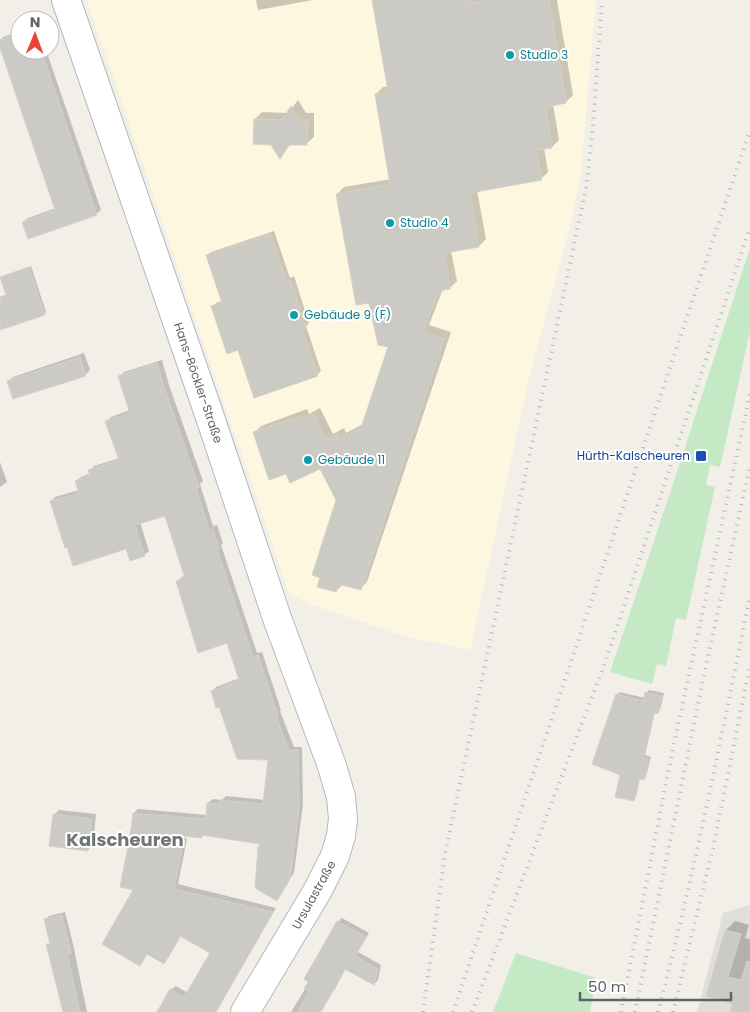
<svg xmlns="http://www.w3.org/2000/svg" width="750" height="1012" viewBox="0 0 750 1012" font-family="Poppins,sans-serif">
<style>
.commercial{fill:#fef7e0}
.industrial{fill:#e0deda}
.green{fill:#c5e8c5}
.shadow{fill:#0003}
.building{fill:#cccac5;stroke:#d6d1c6}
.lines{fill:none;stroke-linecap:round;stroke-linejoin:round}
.tertiary-casing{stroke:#b5b8bc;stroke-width:30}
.tertiary{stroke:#fff;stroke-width:28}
.rail{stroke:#b6b7b8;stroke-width:4;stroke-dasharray:1 6;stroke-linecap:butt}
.culture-dot{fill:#0f9aa8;stroke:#fff;stroke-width:2}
.transit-dot{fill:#1a4fb4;stroke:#fff;stroke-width:2}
.labels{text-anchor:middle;stroke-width:4;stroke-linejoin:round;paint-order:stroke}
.culture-label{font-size:12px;fill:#0d838f;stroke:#fff;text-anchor:start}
.street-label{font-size:12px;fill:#5f6368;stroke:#fff}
.transit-label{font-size:12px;fill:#164399;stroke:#fff;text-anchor:end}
.district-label{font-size:18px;font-weight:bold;fill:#70757a;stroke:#fff}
</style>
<rect width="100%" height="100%" fill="#f1efe8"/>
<path class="commercial" d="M87 0H596L581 171 573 215 529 378 470 650 403 636 310 604 289 594Z"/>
<path class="industrial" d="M750 905V1012H697L723 913Z"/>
<path class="green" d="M750 248V331L720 467 710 465 706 485 715 487 686 620 676 618 666 666 657 664 652 684 610 672 673 484Z
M516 953 596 978 590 1012H493Z"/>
<path class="shadow" d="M256 0H313L258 10Z
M373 0H557L573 95 566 102 553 104 559 140 552 147 544 148 548 172 541 179 477 190 486 239 479 246 451 251 457 281 450 288 443 289 429 325 451 332 367 582 360 589 343 584 336 591 338 500 321 467 286 472 254 433 261 426 307 409 309 414 320 408 333 434 344 428 346 433 363 424 390 346 370 302 337 194 344 187 391 179 376 94 383 87 389 86Z
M20 31V50H46L101 210 96 214 24 222 28 218 56 208 0 44V40L3 37Z
M298 100 306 113H314V137L306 144H291L280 157 255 119 262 112 288 113Z
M274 231 290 278 294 276 309 323 306 326 321 371 317 375 239 348 212 307 216 303 222 301 207 255 211 252Z
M31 266 46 312 44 314 0 328V297L7 295 1 277Z
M84 353 90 370 85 375 8 381 13 377Z
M162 360 169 385 203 481 200 484 213 526 217 525 223 543 221 545 257 653 262 652 281 710 280 711 294 747H302L303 804 294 873 276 899 262 843 204 834 202 836 178 834 187 839 178 884 276 908 216 1012H164L171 990 176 986 188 993 212 953 181 936 168 958 164 963 148 953 140 965 132 837 134 813 138 809 207 815 208 803 213 799 222 800 226 796 265 800 269 759 220 705 212 691 216 687 240 678 227 642 177 581 185 575 165 514 140 522 149 551 144 555 127 547 51 501 55 497 79 490 76 481 81 477 91 473 90 471 94 466 120 458 107 421 111 417 130 410 119 377 124 372Z
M0 462 7 482 0 487Z
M649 690 664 693 660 710 658 713 655 712 645 755 651 757 646 776 643 779 640 778 636 797 634 800 622 774 617 695 620 692 645 698 646 693Z
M59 810 96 814 93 845 88 850 54 815Z
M65 912 73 944 87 1012H64L57 949 45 920 49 916Z
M342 918 369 933 358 952 381 965 378 980 374 984 346 968 335 989 316 1012H291L310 981 338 922Z
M735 921 749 925 745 938 750 939V1012H731L734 1003 707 995 726 930Z"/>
<path class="building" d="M372 0H471L472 3 489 0H549L566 103 546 107 552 148 536 150 542 180 470 193 479 247 444 253 450 289 439 291 423 332 444 339 361 590 338 584 336 592 317 587 320 578 312 575 336 500 320 469 290 483 286 474 269 480 253 432 300 416 302 420 313 414 326 440 337 434 339 439 361 428 388 347 378 345 369 303 356 305 336 194 390 184 375 94 388 91Z
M20 33V50H41L97 215 28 239 22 222 55 210 0 48V40Z
M291 106 299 120H308L307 145H289L280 159 271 145 253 144 254 119 282 120Z
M270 234 286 281 290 280 298 303 306 328 302 329 318 376 254 398 238 350 227 354 211 306 222 303 206 255Z
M29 267 45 315 0 330V297L6 295 0 277Z
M80 357 86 376 13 399 7 381Z
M157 363 165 390 199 487 196 488 209 530 213 529 219 549H217L253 657 258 655 278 716H276L289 751 298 750 299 809 295 842 290 879 277 901 255 888 258 847 260 844 202 835V838L166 834 183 844 174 889 273 912 216 1012H157L170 989 184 997 210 953 180 936 164 964 147 954 140 966 102 944 133 890 120 887 130 836 133 813 206 819 207 803 220 804V800L263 804 268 760 237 759 219 707 216 708 211 691 239 680 227 643 198 653 176 581 185 578 165 516 135 525 145 556 130 561 126 549 73 566 67 547 65 548 50 501 79 493 75 481 90 475 88 470 119 460 105 421 130 413 118 376Z
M645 692 662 696 658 714 654 713 643 758 649 759 644 780 639 779 634 801 615 797 620 775 592 764 616 694 643 701Z
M53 814 92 819 88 851 49 846Z
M62 915 71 953 67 954 80 1012H63L46 944H50L44 919Z
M337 921 366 937 355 956 378 969 374 985 345 969 321 1012H298L309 991 304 989 308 982 304 979Z
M725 930 741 934 728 977 741 980 747 961 750 962V1012H730L733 1004 706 996Z"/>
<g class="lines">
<defs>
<g id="tertiary">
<path id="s1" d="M66 0 211 420 277 618 332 766 341 797 343 819 341 836 335 856 318 890 245 1012"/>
</g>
</defs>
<use href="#tertiary" class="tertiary-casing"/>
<use href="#tertiary" class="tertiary"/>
<path class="rail" d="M423 1012 445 854 586 188 593 125 602 0
M453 1012 750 130
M472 1012 606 660 750 227
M621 1012 672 753 750 394
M635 1012 704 675 750 466
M658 1012C694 874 722 735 750 595
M673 1012 713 848 750 665"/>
</g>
<g class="culture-dot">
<circle cx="510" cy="55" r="5"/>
<circle cx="390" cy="223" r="5"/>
<circle cx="294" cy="315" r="5"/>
<circle cx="308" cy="460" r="5"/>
</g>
<rect class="transit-dot" x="695" y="450" width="12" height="12" rx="2.5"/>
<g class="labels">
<g class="culture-label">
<text x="520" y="59">Studio 3</text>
<text x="400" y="227">Studio 4</text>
<text x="304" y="319">Gebäude 9 (F)</text>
<text x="318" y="464">Gebäude 11</text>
</g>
<g class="street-label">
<text dy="4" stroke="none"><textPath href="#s1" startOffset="405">Hans-Böckler-Straße</textPath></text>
<text transform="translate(314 895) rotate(-61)" y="4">Ursulastraße</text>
</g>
<g class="transit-label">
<text x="690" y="460">Hürth-Kalscheuren</text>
</g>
<g class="district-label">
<text x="125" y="846">Kalscheuren</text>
</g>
</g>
<g transform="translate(35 35) rotate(1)"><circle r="24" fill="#ffffff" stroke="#bfc1c3"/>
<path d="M0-4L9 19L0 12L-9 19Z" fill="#ea4335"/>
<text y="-8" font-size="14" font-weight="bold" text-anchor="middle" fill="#5f6368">N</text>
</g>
<path d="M580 992v8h151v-8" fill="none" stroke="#5f6368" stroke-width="2.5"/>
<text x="588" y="992" font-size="15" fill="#5f6368" stroke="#ffffff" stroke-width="4" paint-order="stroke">50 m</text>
</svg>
